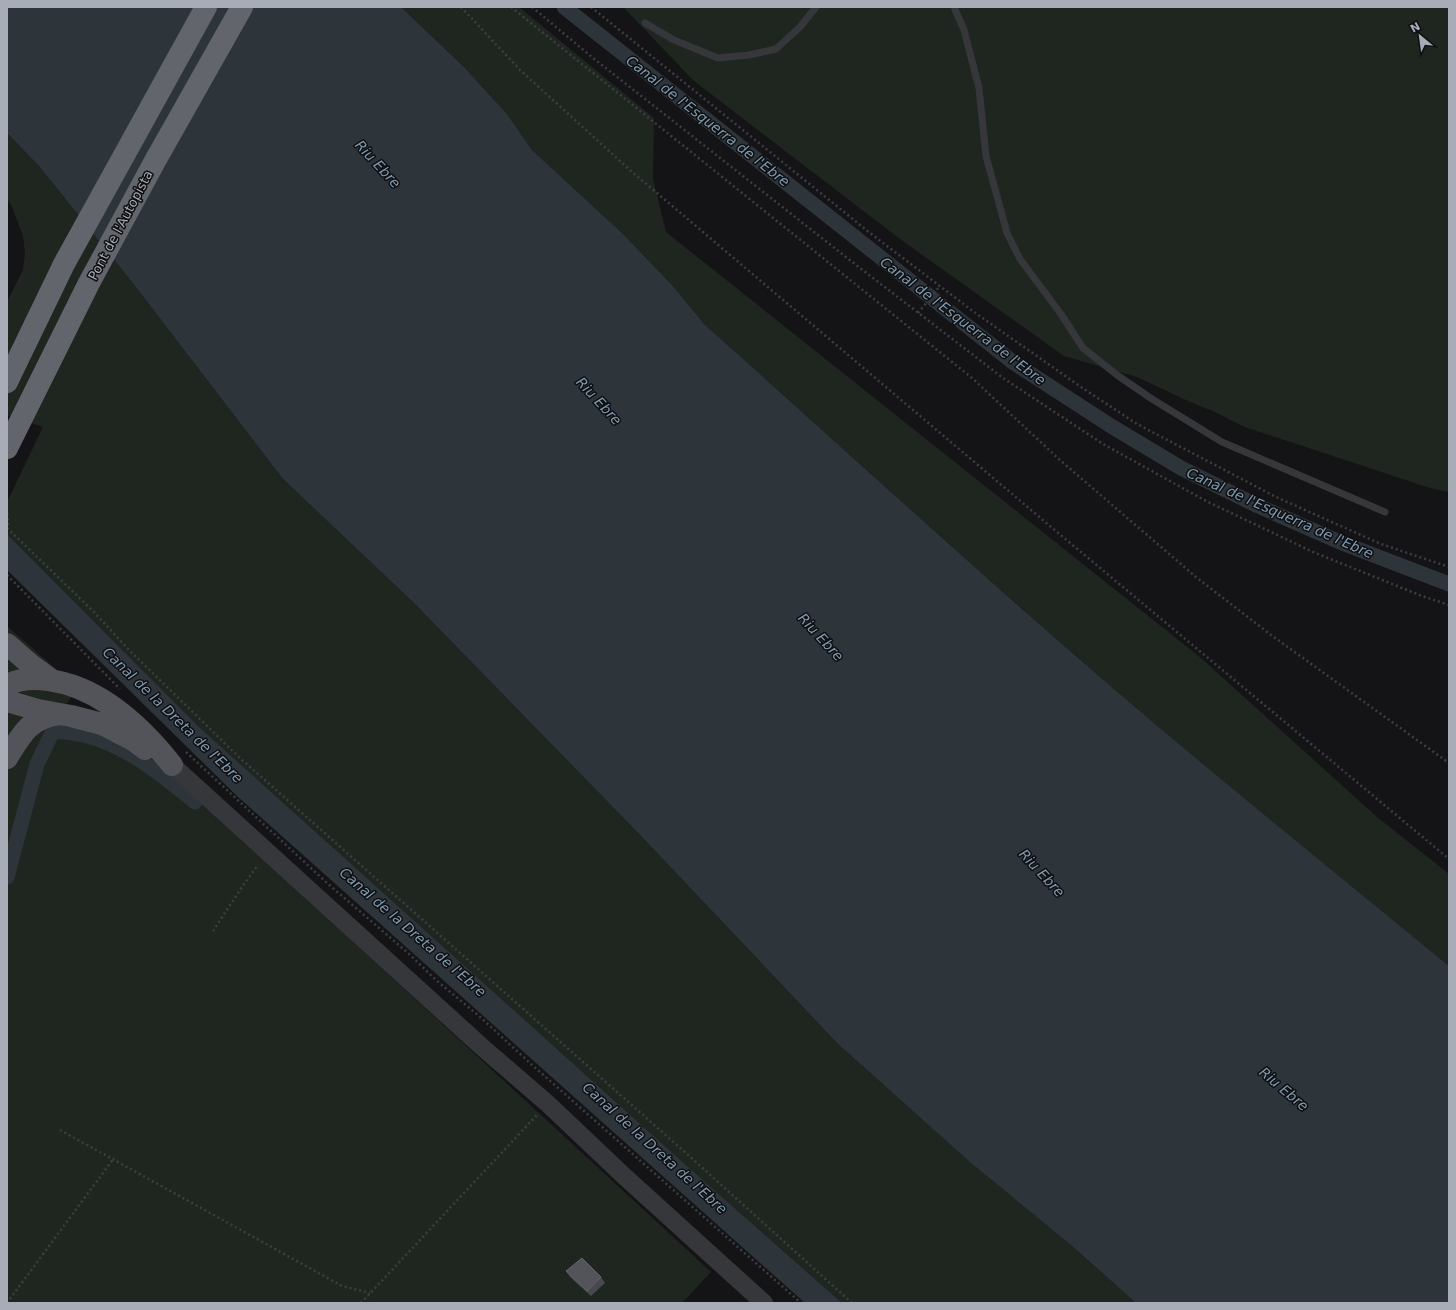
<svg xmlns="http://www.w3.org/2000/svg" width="1456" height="1310" viewBox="0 0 1456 1310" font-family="'DejaVu Sans',sans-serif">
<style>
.green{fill:#1f2620}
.water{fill:#2d353b}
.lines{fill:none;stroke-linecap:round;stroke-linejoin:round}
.canal{stroke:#2d353b;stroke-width:15}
.path{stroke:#3c3e42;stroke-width:2.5;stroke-dasharray:2 3;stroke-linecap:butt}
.service{stroke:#36373b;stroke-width:7}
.tertiary{stroke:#36373b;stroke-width:18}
.primary{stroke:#52545a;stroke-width:22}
.motorway{stroke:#62656c;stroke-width:22}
.wall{fill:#48494e}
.building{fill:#525459;stroke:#606268}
.labels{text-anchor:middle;stroke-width:3;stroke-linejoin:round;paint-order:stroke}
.street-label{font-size:13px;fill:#a7acb6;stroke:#0f0f11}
.water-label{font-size:14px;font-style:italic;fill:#7f9aaf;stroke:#0f0f11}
</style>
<rect width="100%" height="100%" fill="#141416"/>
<path class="green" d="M401 7H519L654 118 653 179 666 232 1201 658 1377 817 1449 874V966C1337 874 1224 783 1114 689 975 570 841 446 705 325L673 286 622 233 532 150 507 114 464 67Z
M623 7H1449V492L1430 488 1242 426 1215 412 1188 401 1137 377 1064 356 900 239 694 81Z
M7 133 39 166 132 282 283 479 414 603 643 838 838 1044 971 1163 1072 1246 1136 1303H842L687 1166 198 726 7 534V502L43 427 7 415V302L23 270 25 253 23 236 13 209 7 198Z
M7 626 56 669 82 681 53 724 120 741 178 780 711 1272 682 1303H7Z"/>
<path class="water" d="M7 7H401L464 67 507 114 532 150 622 233 673 286 705 325C841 446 975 570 1114 689 1224 783 1337 874 1449 966V1303H1136L1072 1246 971 1163 838 1044 643 838 414 603 283 479 132 282 39 166 7 133Z
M7 534 198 726 687 1166 842 1303H805L238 797 7 570Z"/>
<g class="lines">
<path class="canal" d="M564 7 1014 363 1111 426 1181 468 1258 506 1342 543 1449 584
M7 877 37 764 52 733C58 730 65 732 73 733 118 739 160 773 195 802"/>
<path class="path" d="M461 7 520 70 631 171 1057 532 1449 859
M511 7 972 378 1061 461 1196 577 1271 635 1449 763
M532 7 593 58 851 261 1003 378 1103 444 1206 501 1313 552 1422 596 1449 605
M591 7 870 233 974 312 1081 387 1137 424 1276 497 1381 544 1449 567
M918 313 940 286
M7 508 8 528
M7 528 94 612 130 651 241 759 687 1154 852 1303
M7 575 120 689
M186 752 327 883 408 953 436 980 479 1016 531 1064 801 1303
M213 931 244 884 258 865
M60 1130 342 1286 370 1293
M7 1303 114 1158
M361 1303 538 1114"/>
<path class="service" d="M954 7 964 30 979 88 986 156 1007 233 1020 259 1061 314 1083 348 1117 375 1152 399 1222 442 1385 512
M645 23 674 40 718 58 749 55 776 49 800 27 816 7"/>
<path class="tertiary" d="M172 765 482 1047 548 1104 624 1176 764 1303"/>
<path class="primary" d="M7 644 30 664 53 681
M7 685C20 678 35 678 49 680 100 687 141 726 172 765
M7 701 38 710 71 716 102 724 133 740 145 749
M7 758C21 735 30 717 60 714"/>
<path class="motorway" d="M7 382 64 264 206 7
M7 448 89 283 155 161 242 7"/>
</g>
<path class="wall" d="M566 1271 601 1277 605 1283 591 1296 570 1277Z"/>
<path class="building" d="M582 1258 601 1277 587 1291 566 1271Z"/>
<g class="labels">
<g class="street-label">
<text transform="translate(120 225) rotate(-62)" y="5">Pont de l'Autopista</text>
</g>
<g class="water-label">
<text transform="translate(708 121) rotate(38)" y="5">Canal de l'Esquerra de l'Ebre</text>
<text transform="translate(378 164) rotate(47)" y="5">Riu Ebre</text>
<text transform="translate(963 321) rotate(37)" y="5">Canal de l'Esquerra de l'Ebre</text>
<text transform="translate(599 401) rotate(47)" y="5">Riu Ebre</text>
<text transform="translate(1280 513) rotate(24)" y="5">Canal de l'Esquerra de l'Ebre</text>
<text transform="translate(821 637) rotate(47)" y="5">Riu Ebre</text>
<text transform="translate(173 715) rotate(44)" y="5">Canal de la Dreta de l'Ebre</text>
<text transform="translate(1042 873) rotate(47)" y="5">Riu Ebre</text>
<text transform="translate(413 932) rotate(41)" y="5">Canal de la Dreta de l'Ebre</text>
<text transform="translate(1284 1089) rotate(40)" y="5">Riu Ebre</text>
<text transform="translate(655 1148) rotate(42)" y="5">Canal de la Dreta de l'Ebre</text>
</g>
</g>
<rect width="1456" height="1310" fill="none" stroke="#a7acb6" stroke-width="16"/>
<g transform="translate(1420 36) rotate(331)" stroke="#0f0f11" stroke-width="3" paint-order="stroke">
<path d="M0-3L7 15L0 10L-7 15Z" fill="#a7acb6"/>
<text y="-6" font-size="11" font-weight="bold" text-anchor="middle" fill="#a7acb6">N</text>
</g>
</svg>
